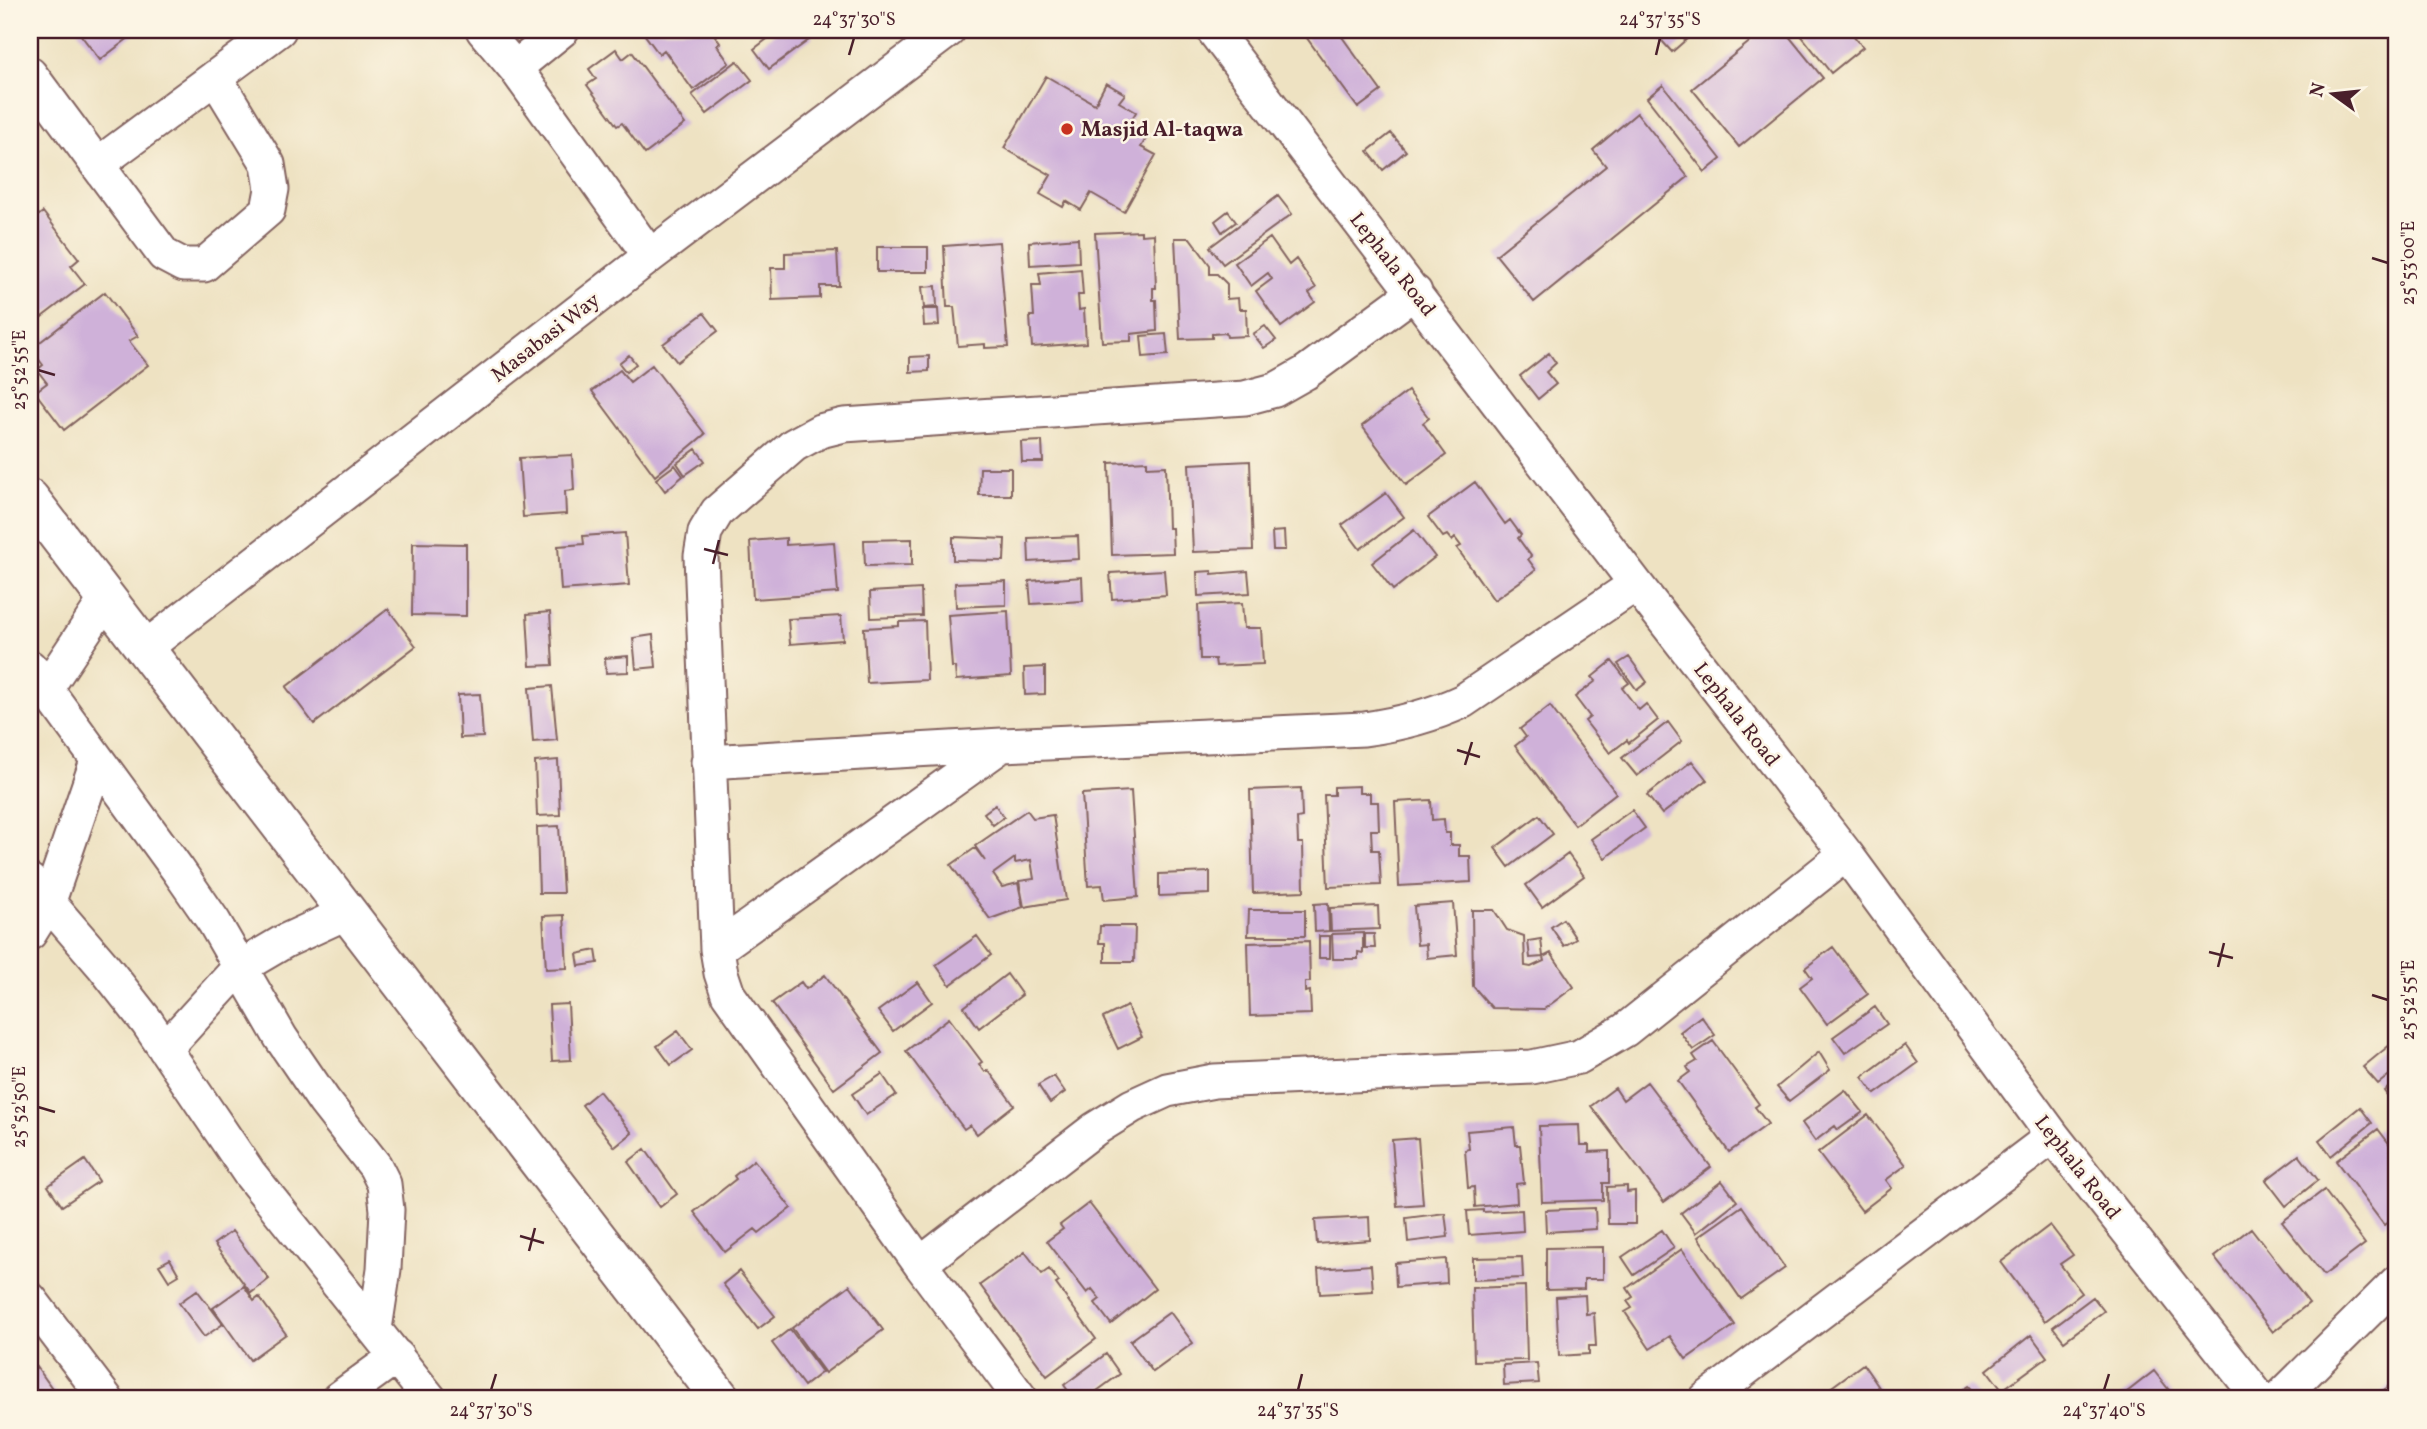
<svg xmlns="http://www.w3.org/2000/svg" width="2427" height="1429" viewBox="0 0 2427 1429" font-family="Vollkorn,serif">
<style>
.building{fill:#cfb1d9}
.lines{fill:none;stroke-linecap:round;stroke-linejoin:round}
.minor-casing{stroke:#836360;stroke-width:37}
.major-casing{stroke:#836360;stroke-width:42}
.minor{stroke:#fff;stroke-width:33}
.major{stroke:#fff;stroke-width:38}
.ticks{fill:none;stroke:#4a1f2b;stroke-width:2.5}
.poi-dot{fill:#c8321e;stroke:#fcf5e5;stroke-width:2.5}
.labels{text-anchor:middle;stroke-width:5;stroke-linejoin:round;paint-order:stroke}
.poi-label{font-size:21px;font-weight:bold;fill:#4a1f2b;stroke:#fcf5e5;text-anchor:start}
.street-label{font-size:21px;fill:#4a1f2b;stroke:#fcf5e5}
.neatline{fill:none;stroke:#4a1f2b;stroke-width:2.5}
.ticks-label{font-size:18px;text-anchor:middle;fill:#4a1f2b}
</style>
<rect width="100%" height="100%" fill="#fcf5e5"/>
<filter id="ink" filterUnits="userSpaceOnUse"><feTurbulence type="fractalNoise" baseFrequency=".0143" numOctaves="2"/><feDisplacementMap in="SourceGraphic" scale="14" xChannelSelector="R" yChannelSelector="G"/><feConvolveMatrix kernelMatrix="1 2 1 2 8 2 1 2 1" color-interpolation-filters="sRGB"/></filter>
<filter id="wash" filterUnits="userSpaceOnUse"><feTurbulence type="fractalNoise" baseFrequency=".00686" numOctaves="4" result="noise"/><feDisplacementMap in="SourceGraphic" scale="28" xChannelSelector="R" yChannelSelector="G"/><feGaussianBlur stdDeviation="1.57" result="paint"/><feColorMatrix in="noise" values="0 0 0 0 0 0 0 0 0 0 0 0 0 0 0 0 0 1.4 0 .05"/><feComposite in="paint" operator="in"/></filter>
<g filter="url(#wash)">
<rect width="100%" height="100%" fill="#eee2c2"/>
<g id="blocks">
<path class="building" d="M77 30H139L100 60Z
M644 30H711L720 43 717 45 729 63 693 90 664 50 659 54 642 31Z
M779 30H808L813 37 769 69 754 49Z
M1301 30H1337L1381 91 1358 108Z
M1652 30H1697L1672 52Z
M1764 30H1784L1823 78 1739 147 1692 89Z
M1797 30H1849L1863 47 1831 73Z
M616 49 623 59 632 52 685 124 645 154 622 123 617 126 587 85 596 79 589 69Z
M737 61 752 80 707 114 692 95Z
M1046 76 1095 104 1106 83 1125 94 1119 102 1136 112 1128 126 1147 137 1141 147 1156 155 1124 212 1091 193 1081 210 1066 201 1063 207 1040 194 1051 175 1004 148Z
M1663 85 1721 159 1705 172 1647 98Z
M1637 113 1688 177 1534 302 1496 255 1606 166 1593 150Z
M1391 133 1406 151 1383 170 1368 151Z
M1278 196 1292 214 1223 264 1210 247Z
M1228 211 1236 222 1222 232 1215 221Z
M43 212 79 259 71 266 85 284 30 326V222Z
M1141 231V235L1154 234 1156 288H1153V300H1156L1157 331 1131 334V341L1102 342 1095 233Z
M1078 238 1079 262 1030 265 1029 242Z
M1175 238H1190L1210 265V274H1217L1227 284V299L1238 298 1239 309H1246L1247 336 1227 337 1226 333 1212 334V338L1180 339Z
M1270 238 1289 265 1296 259 1316 288 1309 293 1315 302 1281 327 1256 291 1272 279 1268 273 1251 286 1235 263Z
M999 242 1008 347 985 348V344L958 346 954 307H947L944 246Z
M877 247H928V272H877Z
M837 251 839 286H820V298L772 300 771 268H785V253Z
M1081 269 1083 295H1078L1079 310 1084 309 1086 343 1032 347 1030 316H1034L1032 285H1041L1039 273Z
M936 286 937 307 924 308 922 287Z
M105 292 138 336 129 341 148 365 64 430 35 392 47 383 37 370 43 365 31 349Z
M923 309H938L939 325 924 326Z
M704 313 718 331 677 362 663 344Z
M1265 326 1276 340 1264 348 1253 334Z
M1166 334 1168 355 1143 357 1141 336Z
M1549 353 1556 363 1546 372 1556 384 1538 399 1520 376Z
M629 355 636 364 626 372 619 363Z
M929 356V371L910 372V357Z
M652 365 705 434 655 476 592 391 620 370 630 382Z
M1408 391 1429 418 1423 423 1446 455 1406 485 1362 426Z
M1042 441 1043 462H1022L1021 442Z
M696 449 705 461 685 475 677 463Z
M572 455 574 490 565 491 566 514 523 517 519 458Z
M1147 461V467L1166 466 1168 528H1172L1173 553 1112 555 1109 463Z
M1250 461 1253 550 1193 552 1189 464Z
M675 465 683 476 665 491 656 479Z
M980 468H1011V495H979Z
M1475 482 1505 524 1510 520 1521 535 1518 538 1531 556 1528 559 1536 570 1494 600 1457 548 1461 546 1455 538 1452 541 1447 535 1443 537 1428 517Z
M1386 493 1404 517 1360 549 1342 525Z
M1414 530 1435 557 1393 590 1372 563Z
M1284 531 1285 550H1273L1272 532Z
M625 533 629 585 561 590 558 546 584 544 583 536Z
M1078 536 1079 559 1029 562 1028 538Z
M953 537 1005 539 1004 561 953 560Z
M786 538V545L834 542 838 593 753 599 750 541Z
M912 539V565L865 566 864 540Z
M413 543 466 544V616L412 615Z
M1164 570 1166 595 1112 599 1110 573Z
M1212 571V574L1248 571 1250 593 1198 596 1197 572Z
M1082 577 1083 601 1031 604 1029 581Z
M1006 581V605L956 607 955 583Z
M921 589 922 616 871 618 870 592Z
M1242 603 1244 628H1261L1263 664 1216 666 1215 659H1200L1198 605Z
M388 609 416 646 314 724 286 687Z
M1008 611 1011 676 956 680 955 667H952L948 615Z
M550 612 553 665 530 666 527 614Z
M841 616 843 640 790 644 788 619Z
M925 621 927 680 867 683 864 628 899 626V622Z
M653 635 656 667 636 669 633 638Z
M628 656V672L606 673 605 658Z
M1629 657 1647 682 1637 690 1618 664Z
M1612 661 1629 683 1622 688 1639 710 1646 704 1658 720 1629 743 1627 740 1610 753 1585 721 1590 717 1575 697 1596 681 1592 677Z
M1045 667V694L1025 695 1024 668Z
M552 686 557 740 533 742 529 688Z
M480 694 483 737 460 738 458 695Z
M1550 706 1616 793 1575 825 1515 746 1526 737 1520 729Z
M1668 722 1682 741 1637 776 1622 758Z
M558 760 560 815 537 816 535 762Z
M1692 761 1707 780 1662 814 1647 795Z
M1359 786V793H1370V802H1378L1379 830H1371L1372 850H1379L1381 885 1328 887 1324 795H1334V787Z
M1301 788 1302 817 1297 818 1298 843H1303L1304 891 1253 893 1250 790Z
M1131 791 1138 897 1104 900 1102 885 1088 886 1082 794Z
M1431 800 1432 820 1444 819 1445 833H1450V845H1459V856H1470L1471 882 1399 886 1395 802Z
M995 805 1004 817 993 825 984 813Z
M1027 810 1033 818 1053 815 1066 900 1024 907 1019 881 1034 879 1031 860 1015 863V858L993 874 1002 887 1018 883 1023 907 990 919 951 865 975 848 985 861 975 846Z
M1632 810 1645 828 1605 858 1591 839Z
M1539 815 1553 834 1509 867 1495 848Z
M559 826 563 893H539L537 827Z
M1568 854 1584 876 1542 907 1526 885Z
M1210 872V894L1159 896V874Z
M1328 903 1329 931 1315 932 1314 904Z
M1453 903 1457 955 1427 958 1426 944 1417 945 1414 906Z
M1378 906 1379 929 1331 931 1330 908Z
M1249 910H1305V936H1248Z
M1472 910H1494L1507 930 1524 936 1525 966 1531 967 1544 961 1543 957 1551 953 1574 987 1544 1009 1492 1008 1473 986Z
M564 915 567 968 546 969 543 916Z
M1563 919 1576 939 1564 946 1551 927Z
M1100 926H1135L1134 962H1105V943H1099Z
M1363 933V953L1358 952V959H1333L1332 934Z
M1365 934H1374L1375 948H1365Z
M977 936 991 955 950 985 936 965Z
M1319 936H1330V958H1319Z
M1541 939 1543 957 1530 958 1528 941Z
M1309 941 1310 982H1305V992L1310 991 1311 1014 1250 1016 1248 943Z
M1833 947 1868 994 1827 1024 1800 987 1812 978 1805 968Z
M596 950 598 963 579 966 577 954Z
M1007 974 1022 995 979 1028 964 1007Z
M825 975 882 1053 834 1089 772 1003 801 982 806 989Z
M918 982 932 1002 893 1031 878 1011Z
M568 1004 571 1060 552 1061 549 1005Z
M1127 1006 1142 1037 1118 1049 1103 1018Z
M1875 1007 1887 1024 1845 1053 1833 1037Z
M1701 1016 1715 1035 1693 1050 1680 1032Z
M949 1018 982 1062 979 1064 985 1072 988 1070 1014 1105 977 1134 970 1125 964 1129 906 1051Z
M678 1031 692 1050 671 1065 657 1046Z
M2397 1039V1069L2378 1084 2363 1067Z
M1713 1041 1759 1104 1755 1107 1768 1124 1729 1152 1678 1081 1690 1072 1687 1067 1697 1061 1693 1055Z
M1905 1045 1918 1063 1875 1094 1862 1077Z
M1819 1052 1830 1070 1789 1101 1777 1087Z
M882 1074 896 1095 866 1115 852 1094Z
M1054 1076 1065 1092 1050 1103 1038 1085Z
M2397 1081V1109L2384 1091Z
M1647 1082 1711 1167 1664 1202 1591 1106 1615 1088 1623 1100Z
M1845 1090 1863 1112 1838 1130 1835 1126 1815 1141 1802 1123Z
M599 1091 632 1133 615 1147 582 1105Z
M2360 1107 2372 1123 2331 1156 2319 1140Z
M1868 1115 1906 1165 1886 1180 1892 1188 1862 1211 1818 1153Z
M1579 1125 1580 1145H1589V1152L1609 1151V1183H1603V1200L1542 1202 1539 1126Z
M1514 1127 1516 1145H1520L1524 1183 1516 1184 1517 1203 1475 1207 1474 1187 1468 1188 1465 1150 1469 1149 1467 1131Z
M2378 1129 2397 1154V1215L2384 1225 2336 1161Z
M1418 1138 1423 1204 1397 1206 1392 1140Z
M645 1149 677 1194 660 1207 628 1162Z
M2299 1155 2318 1180 2286 1206 2266 1180Z
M85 1160 99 1181 62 1206 48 1186Z
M754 1160 791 1208 759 1233 755 1229 725 1252 694 1212 736 1179 734 1176Z
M1722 1181 1737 1201 1696 1233 1681 1213Z
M1627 1186V1192L1635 1191V1224H1608L1607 1187Z
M2324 1190 2365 1244 2324 1275 2282 1222Z
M1089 1203 1155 1289 1111 1324 1095 1303 1100 1299 1092 1289 1087 1293 1047 1241 1063 1229 1060 1225Z
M1742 1206 1785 1268 1741 1299 1698 1237Z
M1595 1208 1596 1229 1546 1232 1545 1210Z
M1483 1210V1212L1522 1210 1523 1231 1469 1235 1467 1211Z
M1445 1213 1448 1237 1408 1242 1406 1218Z
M1369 1217 1370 1240 1317 1244 1315 1220Z
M2050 1225 2073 1255 2060 1264 2082 1293 2045 1321 2001 1262Z
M2251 1228 2309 1303 2273 1332 2214 1257Z
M1662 1230 1674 1248 1634 1275 1622 1257Z
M232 1231 269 1279 251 1293 214 1244Z
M1603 1247V1279H1584V1289L1546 1290V1248Z
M1682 1249 1735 1325 1686 1359 1670 1336 1650 1349 1625 1312 1632 1308 1627 1301 1633 1297 1627 1288Z
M1025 1252 1042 1274 1049 1269 1059 1282 1056 1284 1096 1339 1047 1376 980 1285Z
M1522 1257 1523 1278 1473 1280V1258Z
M170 1259 179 1275 169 1281 159 1265Z
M1446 1259 1447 1283 1396 1287 1395 1263Z
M1371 1265 1373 1291 1320 1294 1318 1269Z
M739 1271 775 1316 758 1329 723 1284Z
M850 1285 883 1330 825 1373 792 1328Z
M244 1286 254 1301 259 1297 286 1334 250 1360 213 1308Z
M1525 1286 1527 1360 1474 1361 1472 1288Z
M197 1290 223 1324 204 1337 179 1303Z
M1585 1295 1586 1314 1594 1313 1596 1346H1589V1354L1559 1356 1556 1297Z
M2093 1297 2104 1311 2064 1341 2053 1327Z
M1170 1312 1193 1343 1153 1372 1130 1341Z
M790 1329 822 1372 804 1386 772 1343Z
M2031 1335 2047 1357 2002 1390 1987 1370Z
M1106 1354 1120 1374 1086 1399H1074L1064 1385Z
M1537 1363 1539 1383 1504 1385 1503 1365Z
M1863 1364 1887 1399H1819L1818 1397Z
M37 1367 56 1394 48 1399H30V1372Z
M2154 1371 2176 1399H2118Z
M2397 1380V1399H2372Z
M1969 1386 1980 1399H1949Z"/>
</g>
</g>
<g filter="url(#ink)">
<use href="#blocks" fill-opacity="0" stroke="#836360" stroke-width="2"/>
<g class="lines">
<defs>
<path id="minor" d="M483 30 515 68 650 256
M1213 30 1636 584 1846 854 2053 1136 2260 1399
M515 68 562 30
M30 74 164 255 183 265H204L268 210 272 189 268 164 215 77
M98 164 279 30
M145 648 650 256 949 30
M30 667 178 870 214 922 281 1038 324 1101 375 1166 384 1184 387 1210 384 1269 375 1329
M46 689 106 599
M708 762 1002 745 1364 729C1400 724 1431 716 1463 701L1636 584
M30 881 104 967 147 1022 249 1173 430 1399
M30 933 48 904 97 761
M717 949 1002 745
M165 1049 239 968 285 941 348 912
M920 1264 1095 1129 1132 1106 1167 1090 1214 1081 1532 1067 1579 1057 1625 1030 1846 854
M30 1299 106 1399
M338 1399 397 1356
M1021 1399 920 1264 728 994 721 973 717 949 701 556 705 532 717 512 794 445 820 431 844 425 1245 398 1275 390 1305 373 1415 292
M1706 1399 2053 1136
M2279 1399 2397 1282"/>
<path id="major" d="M30 499 721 1399"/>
</defs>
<use href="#minor" class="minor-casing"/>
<use href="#major" class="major-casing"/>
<use href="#minor" class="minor"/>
<use href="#major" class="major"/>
</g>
</g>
<path class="ticks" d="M849 55 854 38M1656 55 1660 38M2372 258 2388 263M38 370 55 375M704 549 728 555M713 564 719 540M1457 750 1480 757M1465 765 1472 742M2209 952 2233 958M2218 967 2224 943M2372 995 2388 1000M38 1107 55 1112M520 1236 544 1243M529 1251 535 1228M491 1390 496 1374M1298 1390 1302 1374M2104 1390 2109 1374"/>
<circle class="poi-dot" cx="1067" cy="129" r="7"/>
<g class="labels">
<g class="poi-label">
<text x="1081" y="136">Masjid Al-taqwa</text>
</g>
<g class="street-label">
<text transform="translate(1393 264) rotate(52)" y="7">Lephala Road</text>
<text transform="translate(545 337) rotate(-38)" y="7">Masabasi Way</text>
<text transform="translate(1737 714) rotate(52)" y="7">Lephala Road</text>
<text transform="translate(2078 1167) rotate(52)" y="7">Lephala Road</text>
</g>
</g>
<rect width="2427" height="1429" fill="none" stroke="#fcf5e5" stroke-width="77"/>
<g transform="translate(2333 94) rotate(285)" stroke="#fcf5e5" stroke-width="5" paint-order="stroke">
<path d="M0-5L12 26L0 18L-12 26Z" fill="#4a1f2b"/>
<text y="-10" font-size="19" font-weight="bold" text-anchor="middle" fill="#4a1f2b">N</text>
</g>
<rect x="38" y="38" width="2350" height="1352" class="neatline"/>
<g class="ticks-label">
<text x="854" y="25">24°37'30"S</text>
<text x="1660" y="25">24°37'35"S</text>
<text transform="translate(2408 263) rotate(-90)" y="6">25°53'00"E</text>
<text transform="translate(19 370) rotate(-90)" y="6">25°52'55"E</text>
<text transform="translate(2408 1000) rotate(-90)" y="6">25°52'55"E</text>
<text transform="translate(19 1107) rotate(-90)" y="6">25°52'50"E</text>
<text x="491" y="1416">24°37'30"S</text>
<text x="1298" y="1416">24°37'35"S</text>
<text x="2104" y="1416">24°37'40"S</text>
</g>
</svg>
